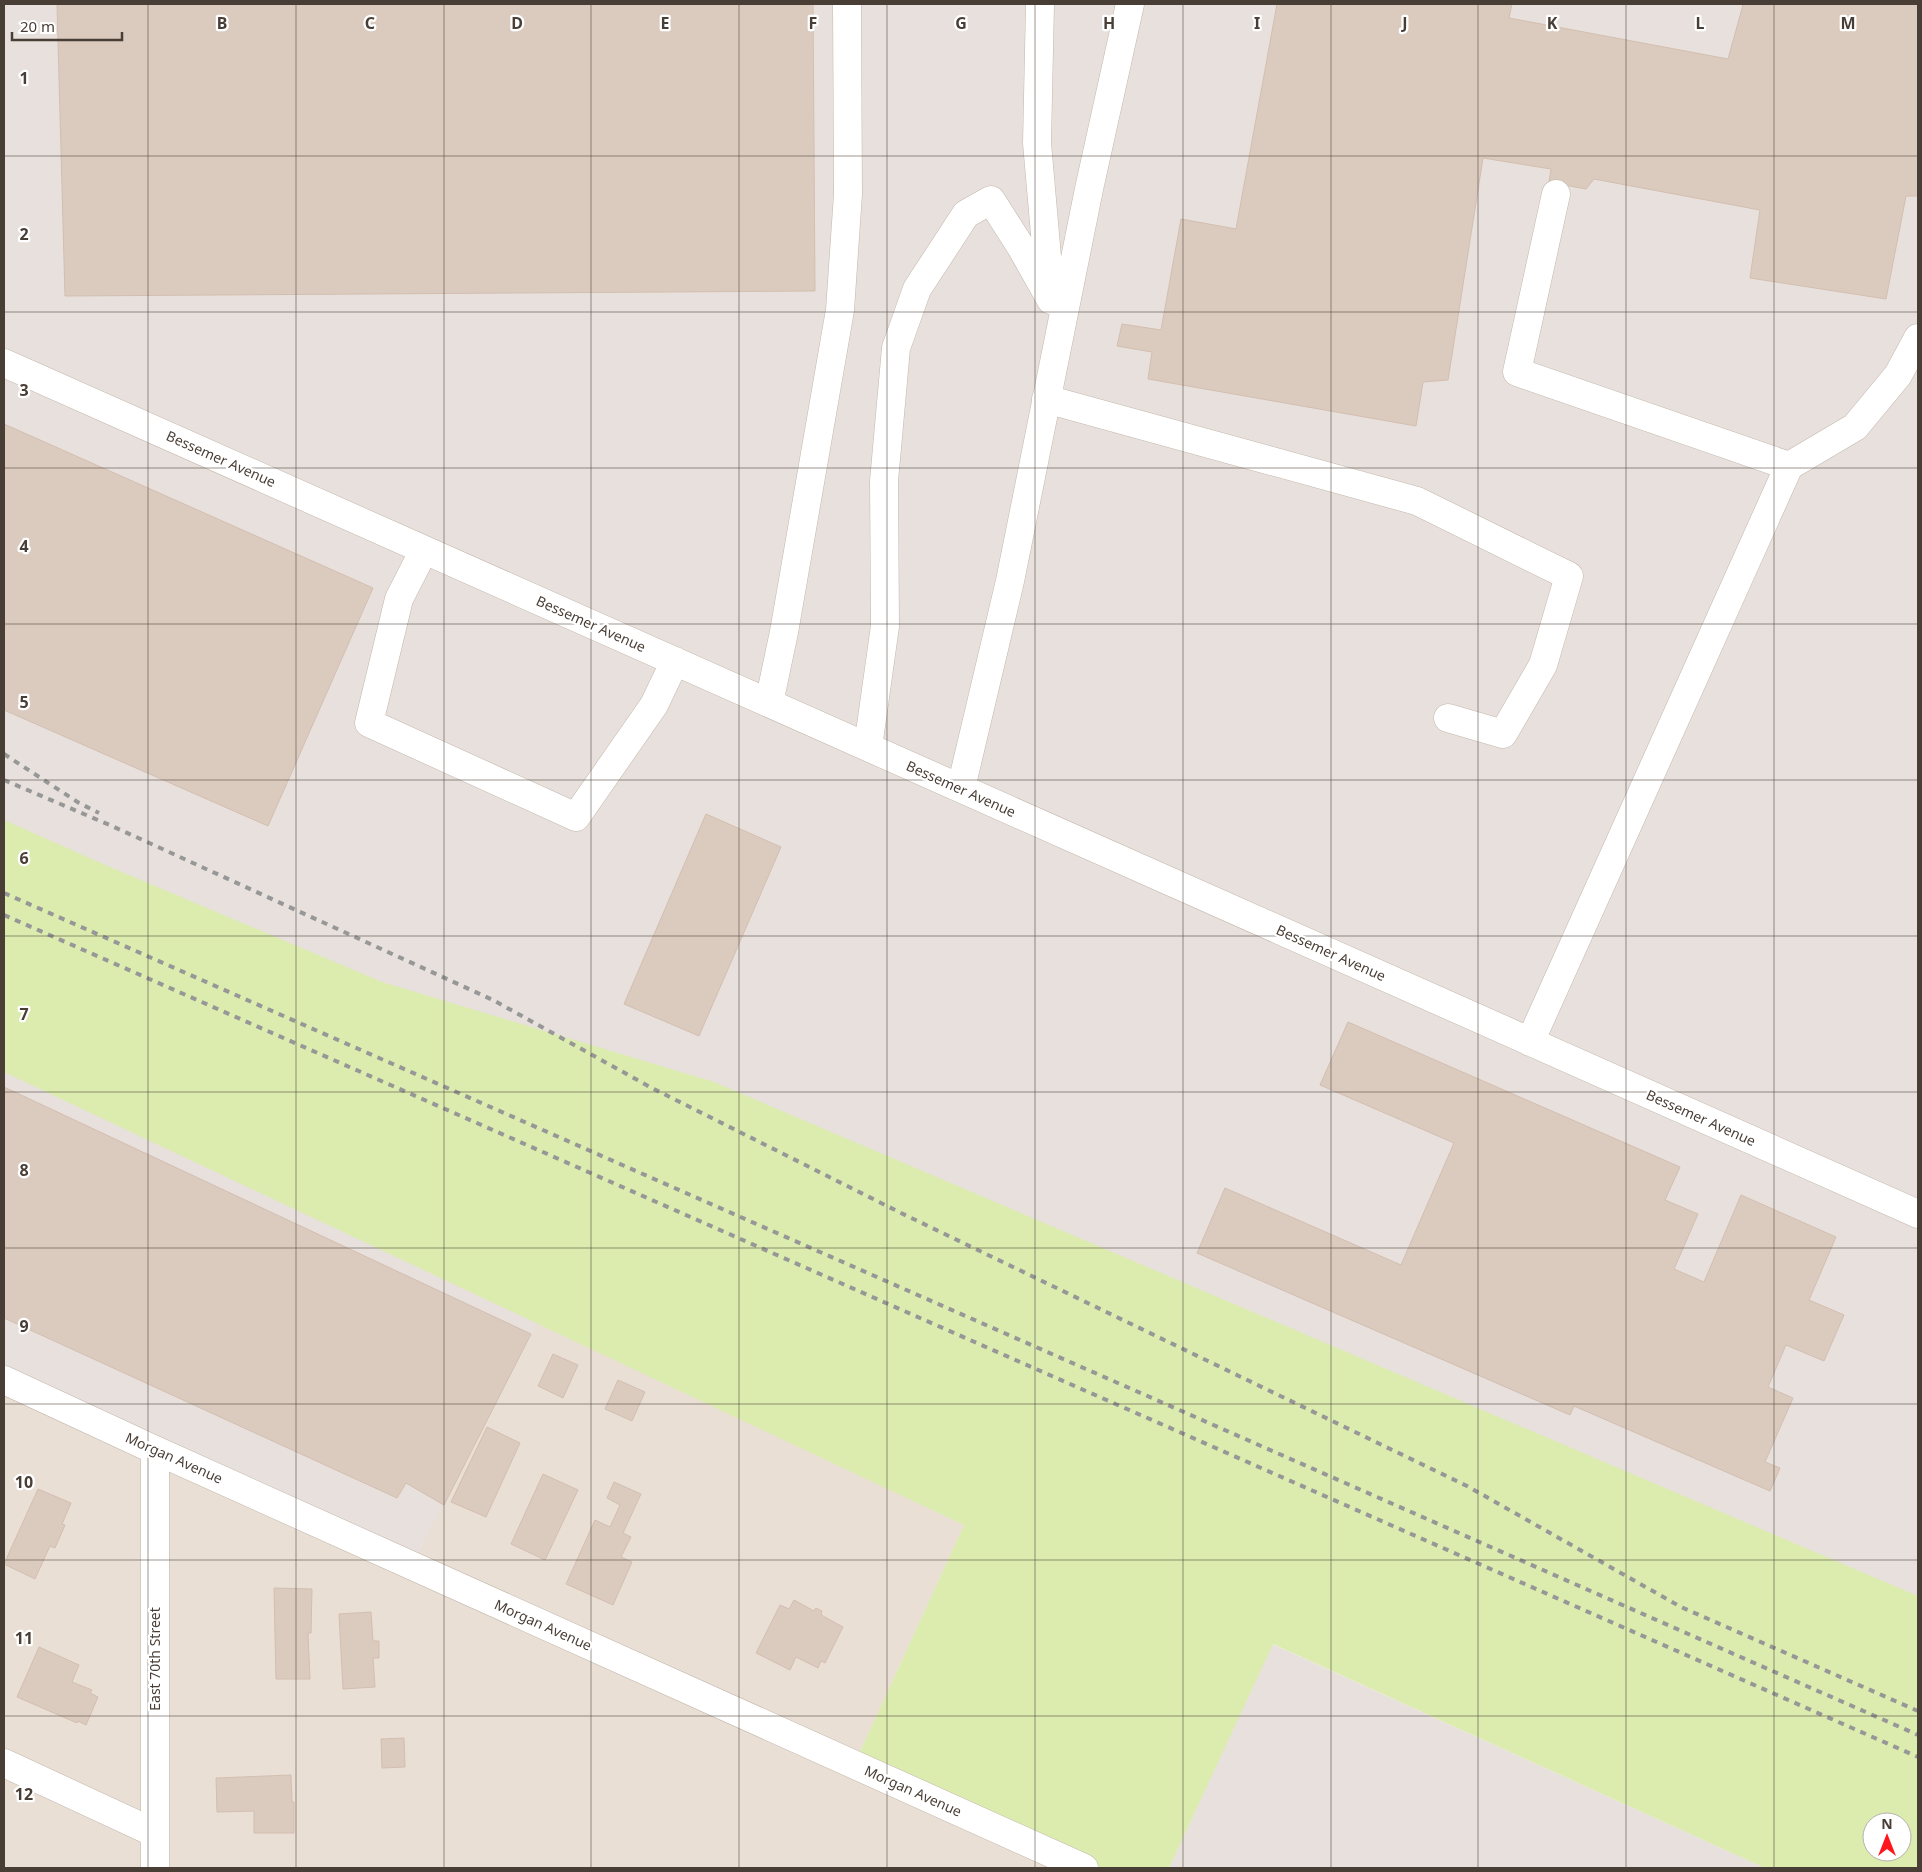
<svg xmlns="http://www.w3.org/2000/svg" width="1922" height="1872" viewBox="0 0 1922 1872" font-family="'Noto Sans',sans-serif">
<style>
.residential{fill:#e9dfd5}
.industrial{fill:#e7e0dc}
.green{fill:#dbecae;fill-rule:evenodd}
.building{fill:#dbcbbf;stroke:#d3beaf}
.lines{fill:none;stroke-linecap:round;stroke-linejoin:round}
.minor-casing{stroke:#c4b7ac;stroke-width:29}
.minor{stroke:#fff;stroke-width:28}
.rail{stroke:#979797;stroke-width:4;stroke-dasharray:6 6;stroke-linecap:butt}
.grid{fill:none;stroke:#493e36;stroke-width:1;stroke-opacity:0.55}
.labels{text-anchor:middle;stroke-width:4.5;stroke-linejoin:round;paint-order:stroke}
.street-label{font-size:14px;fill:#493e36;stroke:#fff}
.grid-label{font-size:16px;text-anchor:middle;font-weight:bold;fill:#493e36;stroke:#fff;stroke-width:4.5;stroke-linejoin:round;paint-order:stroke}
</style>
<rect width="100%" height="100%" fill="#f5efe8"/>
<path class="residential" d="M538 1320 964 1525 854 1765 1084 1868H4V1380Z"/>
<path class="industrial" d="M4 4H1918V1605L565 1268 412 1566 4 1377Z
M1272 1644 1765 1868H1169Z"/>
<path class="green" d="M4 820 103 864 382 982 714 1082 1918 1596V1868H1765L1273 1644 1169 1868H1084L854 1765 964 1525 4 1072ZM1872 1822H1902V1852H1872Z"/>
<path class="building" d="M57 4H813L815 291 65 296Z
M1277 4H1512L1509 18 1728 59 1743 5 1741 4H1918V196H1906L1886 299 1750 278 1760 210 1594 179 1586 189 1549 182 1551 169 1483 158 1448 380 1423 382 1416 426 1148 379 1152 352 1117 346 1122 324 1161 330 1181 219 1236 229Z
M4 424 373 588 268 826 4 710Z
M706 814 781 847 699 1036 624 1004Z
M1348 1022 1680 1167 1665 1200 1698 1214 1674 1269 1704 1282 1741 1195 1836 1237 1809 1300 1844 1315 1824 1361 1786 1345 1768 1387 1793 1398 1765 1462 1780 1468 1770 1491 1574 1406 1570 1415 1197 1253 1225 1188 1401 1265 1454 1143 1320 1085Z
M4 1087 531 1334 444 1505 406 1483 397 1498 4 1318Z
M553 1354 578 1365 563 1398 538 1386Z
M618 1380 645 1392 632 1421 605 1409Z
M487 1427 520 1443 486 1517 451 1502Z
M543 1474 578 1490 545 1560 511 1544Z
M614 1482 641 1494 623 1533 631 1537 621 1557 632 1562 613 1605 566 1584 595 1520 610 1527 620 1505 607 1498Z
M38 1489 71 1503 62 1524 65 1525 55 1548 50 1546 35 1579 4 1564Z
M274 1588 312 1589 311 1633H308L310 1679H276Z
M794 1600 814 1611 816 1608 822 1611 821 1614 823 1616 843 1627 825 1663 821 1661 818 1668 796 1657 790 1670 756 1653 780 1605 789 1609Z
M371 1612 373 1641H379V1658H373L375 1687 343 1689 339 1614Z
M39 1647 79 1665 72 1682 92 1690 90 1693 98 1697 86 1725 78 1721 77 1723 17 1697Z
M404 1738 405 1767 382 1768 381 1739Z
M291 1775 292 1802H294V1833H254V1811L217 1812 216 1778Z"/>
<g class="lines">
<defs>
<path id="minor" d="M1040 4 1037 143 1050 291
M4 363 1918 1214
M1046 399 1417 501 1569 576 1543 665 1503 734 1448 718
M1789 466 1855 427 1898 375 1918 338
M424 550 399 599 369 723 576 817 654 705 675 661
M769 703 784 632 840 310 848 194 847 4
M868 747 885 626 884 481 896 348 917 289 966 214 991 200 1021 247 1051 300
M961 788 1010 581 1089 189 1130 4
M1530 1042 1789 466 1517 372 1556 194
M4 1380 155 1450 1084 1868
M155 1450V1868
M4 1763 155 1833"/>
</defs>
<use href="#minor" class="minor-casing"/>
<use href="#minor" class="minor"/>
<path class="rail" d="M4 754 79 803 99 813
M4 780 112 826 493 1000 650 1087 899 1212 1467 1486 1681 1607 1918 1711
M4 893 1918 1735
M4 915 1918 1757"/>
</g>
<path class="grid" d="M148 4V1868M296 4V1868M444 4V1868M591 4V1868M739 4V1868M887 4V1868M1035 4V1868M1183 4V1868M1331 4V1868M1478 4V1868M1626 4V1868M1774 4V1868M4 156H1918M4 312H1918M4 468H1918M4 624H1918M4 780H1918M4 936H1918M4 1092H1918M4 1248H1918M4 1404H1918M4 1560H1918M4 1716H1918"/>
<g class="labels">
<g class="street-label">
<text transform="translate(221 459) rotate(24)" y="5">Bessemer Avenue</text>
<text transform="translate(591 624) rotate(24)" y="5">Bessemer Avenue</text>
<text transform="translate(961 789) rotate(24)" y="5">Bessemer Avenue</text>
<text transform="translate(1331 953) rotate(24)" y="5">Bessemer Avenue</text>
<text transform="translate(1701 1118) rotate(24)" y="5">Bessemer Avenue</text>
<text transform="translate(174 1458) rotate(24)" y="5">Morgan Avenue</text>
<text transform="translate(543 1625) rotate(24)" y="5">Morgan Avenue</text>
<text transform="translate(155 1659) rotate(-90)" y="5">East 70th Street</text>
<text transform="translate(913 1791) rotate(24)" y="5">Morgan Avenue</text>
</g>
</g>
<g class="grid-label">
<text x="222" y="29">B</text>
<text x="370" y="29">C</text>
<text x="517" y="29">D</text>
<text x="665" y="29">E</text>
<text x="813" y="29">F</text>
<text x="961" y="29">G</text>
<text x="1109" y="29">H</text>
<text x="1257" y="29">I</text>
<text x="1405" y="29">J</text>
<text x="1552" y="29">K</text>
<text x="1700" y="29">L</text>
<text x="1848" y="29">M</text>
<text x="24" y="84">1</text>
<text x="24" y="240">2</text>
<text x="24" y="396">3</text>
<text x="24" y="552">4</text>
<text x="24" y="708">5</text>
<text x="24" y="864">6</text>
<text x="24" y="1020">7</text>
<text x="24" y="1176">8</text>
<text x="24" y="1332">9</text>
<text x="24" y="1488">10</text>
<text x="24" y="1644">11</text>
<text x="24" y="1800">12</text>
</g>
<rect width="1922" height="1872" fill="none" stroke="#493e36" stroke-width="10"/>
<g transform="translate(1887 1837)"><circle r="24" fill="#ffffff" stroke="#b6b2af"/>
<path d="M0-4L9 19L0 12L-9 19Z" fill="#ff151c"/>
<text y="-8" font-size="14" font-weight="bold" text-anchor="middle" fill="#493e36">N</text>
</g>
<path d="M12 32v8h110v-8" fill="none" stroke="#493e36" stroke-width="2.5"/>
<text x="20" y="32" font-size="15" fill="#493e36" stroke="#ffffff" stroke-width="4" paint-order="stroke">20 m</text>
</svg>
